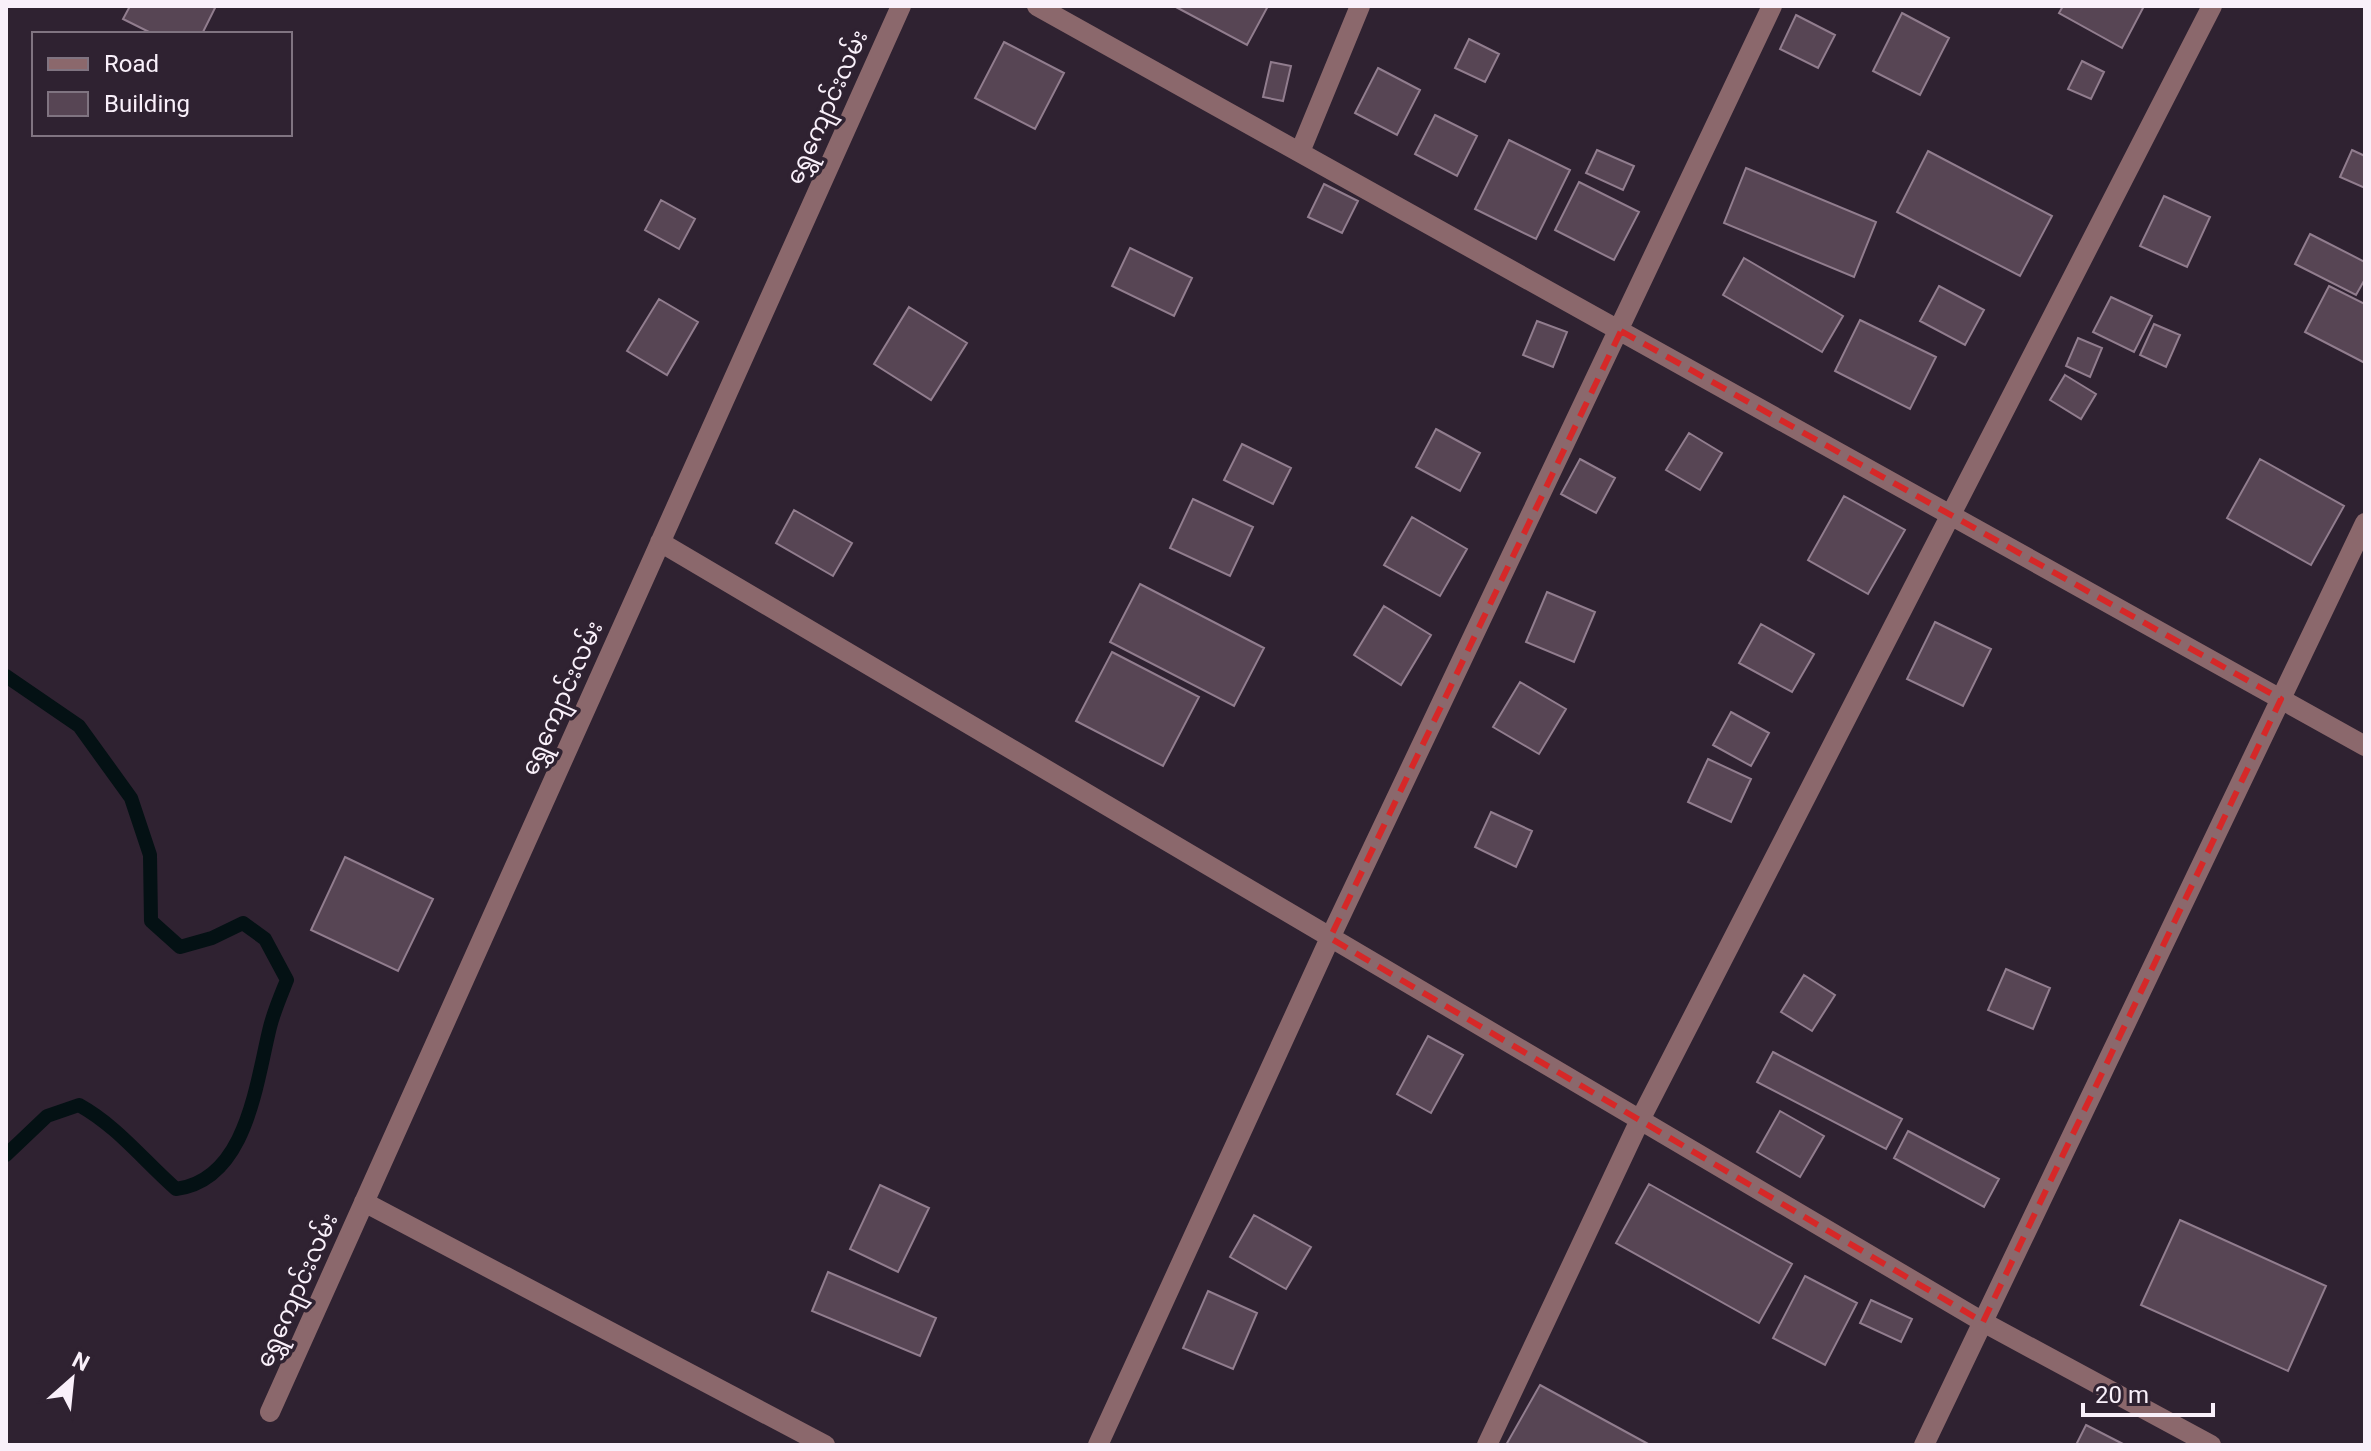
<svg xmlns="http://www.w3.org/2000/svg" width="2371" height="1451" viewBox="0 0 2371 1451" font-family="Roboto,'Noto Sans Myanmar',sans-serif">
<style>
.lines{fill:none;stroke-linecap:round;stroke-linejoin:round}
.stream{stroke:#041114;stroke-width:14}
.building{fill:#574554;stroke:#917d8e;stroke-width:2}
.street{stroke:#8b686c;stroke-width:20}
.marked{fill:none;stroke:#d62828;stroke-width:6;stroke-dasharray:16 10;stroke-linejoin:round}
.labels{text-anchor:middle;stroke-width:7;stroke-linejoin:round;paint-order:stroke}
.street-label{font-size:24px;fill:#f9f0fa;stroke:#2f2231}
</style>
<rect width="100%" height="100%" fill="#2f2231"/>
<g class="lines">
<path class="stream" d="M6 676 79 726 131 798 150 855 151 921 180 947 212 938 243 923 265 939 287 980C281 995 274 1011 270 1027 256 1083 247 1180 176 1189 143 1160 117 1126 79 1105L47 1116 6 1155"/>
</g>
<path class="building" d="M130 6H211L215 8 202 34H153L123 19Z
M1174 6H1268L1247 45Z
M2063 6H2144L2122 48 2059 13Z
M1902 13 1949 38 1920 95 1873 71Z
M1796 15 1835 35 1818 68 1780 49Z
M1469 39 1499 54 1485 82 1455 68Z
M1004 42 1064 73 1035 129 975 98Z
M2082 61 2104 72 2091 99 2068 89Z
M1271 62 1291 66 1283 101 1263 97Z
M1378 68 1420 90 1397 135 1355 113Z
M1435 115 1477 136 1457 176 1415 154Z
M1509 140 1570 170 1536 239 1475 209Z
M1597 150 1634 166 1623 190 1586 173Z
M2352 150 2365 156V188L2340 177Z
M1928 151 2052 216 2020 276 1897 212Z
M1746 168 1876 222 1854 277 1724 223Z
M1579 182 1639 212 1614 260 1555 230Z
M1324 184 1358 201 1342 233 1308 217Z
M2164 196 2210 217 2187 267 2140 246Z
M661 200 695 219 679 249 645 230Z
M2310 234 2365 262V279L2356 295 2295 264Z
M1130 248 1192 278 1174 316 1112 286Z
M1744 258 1843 316 1822 352 1723 295Z
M1939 286 1984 310 1965 345 1920 321Z
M2329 286 2365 304V363L2305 332Z
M2111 297 2152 316 2134 352 2093 332Z
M659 299 698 322 667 375 627 351Z
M909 307 967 343 931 400 874 364Z
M1860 320 1936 357 1910 409 1835 371Z
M1537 321 1567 332 1553 367 1523 355Z
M2154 324 2180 335 2166 367 2140 355Z
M2078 338 2102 348 2090 377 2066 366Z
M2065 375 2096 394 2081 419 2050 400Z
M1436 429 1480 453 1460 491 1416 467Z
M1689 433 1722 453 1700 490 1666 470Z
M1242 444 1291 468 1273 504 1224 480Z
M1580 459 1615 478 1596 513 1561 494Z
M2260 459 2344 506 2311 565 2227 518Z
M1844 496 1905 530 1868 594 1808 560Z
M1193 499 1253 527 1230 576 1170 548Z
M794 510 852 543 833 576 776 543Z
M1412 517 1467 549 1440 596 1384 565Z
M1140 584 1264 648 1234 706 1110 642Z
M1547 592 1595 612 1574 662 1526 642Z
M1384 606 1431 635 1401 685 1354 655Z
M1935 622 1991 649 1963 706 1907 679Z
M1761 624 1814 654 1792 692 1739 663Z
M1112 652 1199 697 1163 766 1076 721Z
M1520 682 1566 709 1539 754 1493 727Z
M1731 712 1769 733 1751 766 1713 745Z
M1708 759 1751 779 1731 822 1688 802Z
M1491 812 1532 831 1516 867 1475 847Z
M345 857 433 899 398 971 311 930Z
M2006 969 2050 988 2033 1029 1988 1010Z
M1804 975 1835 995 1812 1031 1781 1012Z
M1428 1036 1463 1055 1431 1113 1397 1094Z
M1773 1052 1902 1119 1886 1149 1757 1082Z
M1780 1111 1824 1136 1800 1177 1757 1152Z
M1908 1131 1999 1179 1984 1207 1894 1158Z
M1649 1184 1792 1264 1759 1323 1616 1243Z
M880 1185 929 1208 898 1272 850 1249Z
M1254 1215 1311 1247 1286 1289 1230 1257Z
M2180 1220 2326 1286 2288 1371 2141 1305Z
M828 1272 936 1318 920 1356 812 1311Z
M1805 1276 1857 1303 1825 1365 1773 1338Z
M1208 1291 1257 1313 1233 1369 1183 1348Z
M1871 1300 1912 1319 1901 1342 1860 1323Z
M1540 1385 1650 1445H1506Z
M2086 1425 2125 1445H2076Z"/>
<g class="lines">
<path class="street" d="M1037 6 2365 746
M1300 152 1360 6
M660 542 1983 1322 2211 1445
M364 1202 825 1445
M270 1412 901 6
M1098 1445 1330 938 1772 6
M1487 1445 1640 1120 2212 6
M1924 1445 2365 523"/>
</g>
<path class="marked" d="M1621 331 2281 699 1983 1322 1330 938Z"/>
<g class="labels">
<g class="street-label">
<text transform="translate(827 107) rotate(-66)" y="8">ရွှေကျောင်းလမ်း</text>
<text transform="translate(562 698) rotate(-66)" y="8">ရွှေကျောင်းလမ်း</text>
<text transform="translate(297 1290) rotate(-66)" y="8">ရွှေကျောင်းလမ်း</text>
</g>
</g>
<rect width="2371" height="1451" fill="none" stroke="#f9f0fa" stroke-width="16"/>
<rect x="32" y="32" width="260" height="104" fill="#2f2231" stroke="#807481" stroke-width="2"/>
<rect x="48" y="58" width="40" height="12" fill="#8b686c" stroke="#807481" stroke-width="2"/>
<text x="104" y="72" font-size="24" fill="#f9f0fa">Road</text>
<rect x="48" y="92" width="40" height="24" fill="#574554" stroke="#807481" stroke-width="2"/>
<text x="104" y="112" font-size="24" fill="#f9f0fa">Building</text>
<g transform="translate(72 1379) rotate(27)" stroke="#2f2231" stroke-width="6" paint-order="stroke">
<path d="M0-6L14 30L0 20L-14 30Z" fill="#f9f0fa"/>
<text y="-12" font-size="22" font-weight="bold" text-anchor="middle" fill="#f9f0fa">N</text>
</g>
<path d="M2083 1403v12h130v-12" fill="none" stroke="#f9f0fa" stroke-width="4"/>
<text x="2095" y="1403" font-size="24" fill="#f9f0fa" stroke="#2f2231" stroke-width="6" paint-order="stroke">20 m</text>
</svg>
